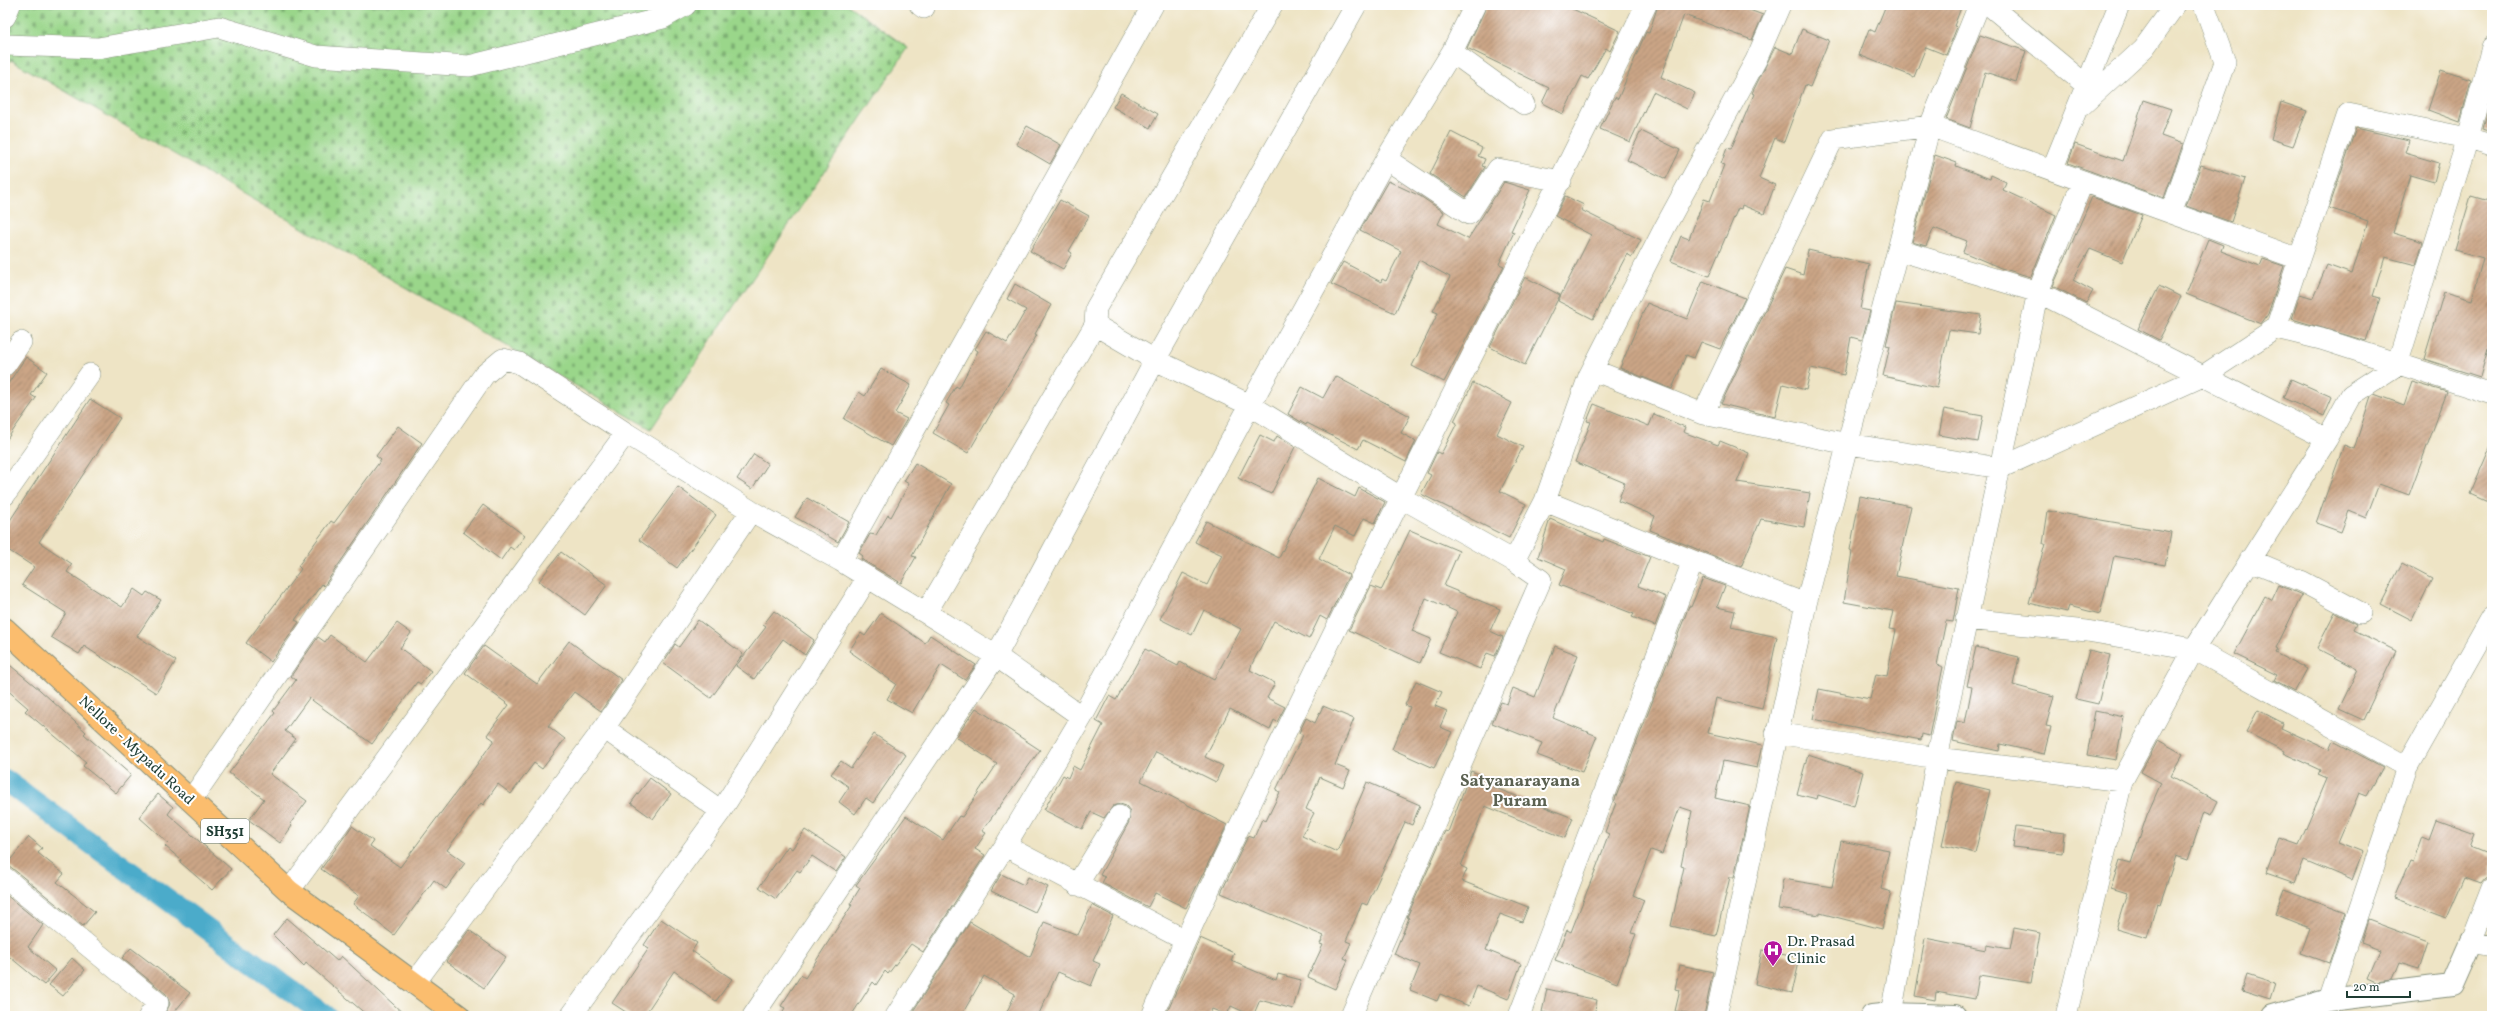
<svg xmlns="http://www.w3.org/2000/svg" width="2497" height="1021" viewBox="0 0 2497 1021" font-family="Vollkorn,serif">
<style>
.cemetery{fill:url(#cemetery-stones);stroke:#5c8a5f}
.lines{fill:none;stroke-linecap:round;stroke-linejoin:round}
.canal{stroke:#4babca;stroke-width:22}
.building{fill:url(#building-hatch)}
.minor-casing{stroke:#86907c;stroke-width:22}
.tertiary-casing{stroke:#86907c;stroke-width:24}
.primary-casing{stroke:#86907c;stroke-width:24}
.minor{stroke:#fff;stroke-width:21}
.tertiary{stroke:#fff;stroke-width:22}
.primary{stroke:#fbbd6e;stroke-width:22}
.labels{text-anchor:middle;stroke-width:4;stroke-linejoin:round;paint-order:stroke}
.shield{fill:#fff;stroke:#627771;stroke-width:1}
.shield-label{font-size:14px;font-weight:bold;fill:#1f3d34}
.street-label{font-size:15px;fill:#1f3d34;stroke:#fff}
.poi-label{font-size:15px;fill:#1f3d34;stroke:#fff;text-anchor:start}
.quarter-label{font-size:17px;font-weight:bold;fill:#5b6151;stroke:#fff}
</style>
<defs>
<pattern id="cemetery-stones" width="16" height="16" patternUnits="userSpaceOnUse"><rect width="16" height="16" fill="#9ad68a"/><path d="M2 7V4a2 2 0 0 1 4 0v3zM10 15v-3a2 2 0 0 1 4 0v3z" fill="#7daf72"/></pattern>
<pattern id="building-hatch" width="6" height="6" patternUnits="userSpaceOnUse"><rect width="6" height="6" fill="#cba586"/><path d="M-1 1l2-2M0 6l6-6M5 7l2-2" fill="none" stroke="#a4886e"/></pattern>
</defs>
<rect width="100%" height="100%" fill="#fff"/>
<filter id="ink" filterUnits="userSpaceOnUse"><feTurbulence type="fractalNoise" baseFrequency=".025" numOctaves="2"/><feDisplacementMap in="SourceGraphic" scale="8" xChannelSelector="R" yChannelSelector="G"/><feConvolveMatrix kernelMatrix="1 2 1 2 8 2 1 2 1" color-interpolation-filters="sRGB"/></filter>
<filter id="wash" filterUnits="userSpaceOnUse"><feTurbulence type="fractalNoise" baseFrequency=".012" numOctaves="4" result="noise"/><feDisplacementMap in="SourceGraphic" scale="16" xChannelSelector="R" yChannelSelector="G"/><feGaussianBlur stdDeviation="0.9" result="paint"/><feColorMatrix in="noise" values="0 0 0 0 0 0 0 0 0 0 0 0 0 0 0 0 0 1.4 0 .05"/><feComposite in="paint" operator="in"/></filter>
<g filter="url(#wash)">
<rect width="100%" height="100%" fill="#eee4c5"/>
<path class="cemetery" d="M5 5H848L908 48 651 429 11 60 5 66Z"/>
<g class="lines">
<path class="canal" d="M5 780 326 1016"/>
</g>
<g id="blocks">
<path class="building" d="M1487 5H1564L1620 31 1610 51 1606 48 1588 79 1582 76 1563 114 1542 103 1549 88 1467 48Z
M1658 5H1736L1763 15 1752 40 1684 15 1661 77 1695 93 1687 109 1653 92 1630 142 1600 129 1615 97 1618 99 1646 32 1649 33Z
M1886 5H1962L1954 26 1957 27 1946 55 1926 47 1914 77 1859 55 1869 29 1875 32Z
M1802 29 1829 40 1810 87 1805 85 1784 142 1775 138 1759 178 1775 185 1764 214 1742 205 1741 209 1738 208 1709 276 1671 261 1681 236 1689 239 1704 199 1710 201 1724 165 1721 164 1727 148 1731 149 1754 94 1752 93 1775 47 1792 54Z
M1980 35 2026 51 2016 82 1985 72 1970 128 1946 119Z
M2441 70 2471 80 2460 122 2428 110Z
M1121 93 1158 114 1150 128 1113 107Z
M2492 94V132L2483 129Z
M2144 100 2171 109 2161 136 2183 144 2164 198 2068 163 2075 144 2123 161Z
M2281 102 2307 111 2293 146 2271 139Z
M1027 126 1061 145 1050 164 1016 144Z
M2356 128 2409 140 2405 153 2439 163 2434 182 2410 175 2393 233 2423 242 2416 265 2385 257 2373 296 2380 298 2366 341 2292 319 2300 294 2313 298 2327 265 2352 274 2368 221 2329 208Z
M1641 131 1680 150 1666 179 1627 160Z
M1451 132 1482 148 1478 156 1485 159 1482 166 1485 167 1466 197 1430 174Z
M1935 155 1957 163 1956 166 1990 179 1991 175 2006 182 2003 190 2056 215 2031 277 2001 268 1963 252 1967 241 1934 228 1926 246 1912 242Z
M2201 165 2245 179 2231 222 2186 206Z
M1388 181 1420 196 1444 212 1438 224 1468 239 1504 182 1530 190 1511 231 1514 232 1499 264 1504 266 1444 382 1412 366 1438 313 1433 311 1450 277 1419 260 1395 313 1331 284 1343 262 1381 282 1382 279 1386 281 1401 251 1360 230Z
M1565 196 1584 205 1581 210 1641 240 1632 257 1627 254 1593 319 1558 301 1591 235 1555 216Z
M2471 196 2492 202V335L2480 377 2424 359 2444 292 2472 300 2483 258 2455 250Z
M2092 197 2142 215 2122 262 2090 249 2073 280 2093 291 2086 303 2053 286Z
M1060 200 1089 216 1069 251 1072 253 1063 269 1030 251Z
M2208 239 2223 245 2221 251 2260 266 2263 259 2284 266 2268 314 2261 324 2186 294Z
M1808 250 1869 264 1860 309 1870 311 1862 340 1851 337 1844 375 1811 368 1806 390 1783 384 1775 417 1721 404 1785 269 1803 275Z
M1525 277 1560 295 1525 365 1490 347Z
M1703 281 1745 298 1720 349 1701 342 1694 358 1686 355 1672 389 1620 368 1647 303 1687 319Z
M1015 284 1051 305 1035 334 1037 335 968 453 933 433 949 405 946 403 956 386 959 388 978 351 975 349 986 331 1007 343 1026 310 1007 299Z
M2159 286 2181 297 2159 340 2138 329Z
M1896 303 1981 315 1978 334 1949 330 1937 388 1883 376 1890 346 1886 345Z
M26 357 47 372 31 395 36 398 5 442V388Z
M881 369 911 385 895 413 907 419 891 446 844 419 859 392 865 396Z
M1335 376 1410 416 1401 433 1416 441 1406 462 1363 440 1358 449 1307 423 1306 425 1288 414 1302 387 1323 398Z
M2291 379 2332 397 2324 416 2283 398Z
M2412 382 2447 392 2409 495 2379 484 2366 518 2349 511 2341 532 2316 523 2344 445 2354 449 2371 396 2374 394 2404 405Z
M1473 383 1512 403 1497 434 1523 447 1500 491 1526 504 1509 538 1421 494 1431 475 1427 473 1437 452 1441 454 1457 423 1454 421Z
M90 399 120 418 39 542 72 564 67 572 122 607 134 589 144 596 147 592 161 600 137 636 176 661 156 693 84 646 79 654 51 637 66 613 22 585 34 567 5 548V528Z
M1594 404 1649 426 1654 414 1685 427 1683 432 1718 445 1720 441 1749 453 1737 482 1810 493 1804 527 1761 519 1741 567 1650 530 1655 516 1618 501 1625 483 1575 462 1591 422 1587 421Z
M1944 409 1983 416 1978 442 1939 435Z
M398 426 422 443 324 586 322 584 295 620 299 622 271 662 246 643 301 569 298 566 331 521 334 523 381 460 376 456Z
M1260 435 1274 442 1277 436 1295 447 1271 494 1238 478Z
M2492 443V504L2470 494Z
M754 454 768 464 752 489 737 479Z
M915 463 951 484 912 556 916 557 901 583 861 559 863 556 859 553 870 534 876 535 888 515 891 517 909 484 904 481Z
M1318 478 1355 497 1359 488 1385 502 1375 523 1364 518 1355 536 1335 526 1319 559 1349 575 1327 620 1320 616 1309 639 1274 621 1252 664 1250 670 1275 683 1267 698 1285 707 1277 722 1274 720 1270 730 1230 709 1205 757 1223 766 1216 782 1156 752 1141 781 1227 825 1186 908 1155 893 1148 907 1102 883 1105 877 1100 875 1129 822 1130 811 1126 806 1120 804 1113 806 1104 818 1091 812 1082 829 1044 810 1063 775 1068 778 1073 766 1080 770 1103 725 1096 721 1109 696 1116 700 1145 649 1178 666 1180 662 1214 680 1241 629 1204 610 1192 635 1160 619 1183 573 1207 585 1222 555 1195 542 1206 521 1279 558Z
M678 487 716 515 677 568 639 540Z
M1860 496 1911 506 1896 576 1959 588 1953 622 1946 621 1937 665 1943 667 1929 736 1922 734 1921 740 1813 719 1819 689 1870 699 1876 674 1887 676 1896 630 1889 629 1893 611 1844 602 1852 551 1850 550Z
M807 498 849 522 838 542 795 517Z
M483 505 525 536 514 550 510 547 501 560 463 532Z
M2048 511 2171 532 2165 565 2114 556 2100 614 2069 606 2067 612 2029 603 2045 544H2043Z
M1550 519 1603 542 1604 539 1650 557 1638 586 1666 597 1655 626 1632 617 1634 614 1559 585 1566 569 1538 557Z
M1410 530 1459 551 1444 586 1500 609 1490 631 1503 637 1495 656 1487 653 1480 669 1439 652 1457 612 1426 598 1412 631 1431 639 1420 663 1349 630 1371 586 1381 590 1382 589Z
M561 552 607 585 585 615 539 581Z
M2402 563 2432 579 2412 620 2381 604Z
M1703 578 1725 586 1717 607 1735 611 1731 627 1777 637 1762 709 1716 698 1708 733 1762 745 1757 768 1723 761 1715 798 1750 806 1734 877H1730L1716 936 1671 926 1684 867 1681 866 1692 811 1680 807 1662 854 1651 850 1633 895 1644 900 1631 933 1636 934 1617 983 1555 960 1567 930 1571 932 1595 871 1609 834 1605 832 1616 803 1614 802 1689 606 1691 607Z
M2279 585 2302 595 2276 648 2278 649 2276 653 2307 669 2295 691 2274 680 2277 675 2234 654 2265 596 2272 600Z
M774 611 814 640 805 655 783 639 754 679 736 666 766 627 763 625Z
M881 613 925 643 930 635 976 665 965 680 941 665 912 713 887 699 896 684 849 651 861 633 865 636Z
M2335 613 2357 624 2354 630 2396 651 2363 720 2339 709 2358 669 2317 648Z
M698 620 743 654 711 698 663 663 675 644 679 647Z
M397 623 411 633 400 648 431 671 421 684 417 682 372 744 309 698 285 731 296 739 270 774 307 801 290 824 292 826 280 843 249 820 264 799 229 773 275 713 273 711 296 680 291 676 318 637 325 642 330 635 367 662Z
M569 641 622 680 601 711 574 692 548 726 565 739 542 769 534 763 511 794 498 784 483 805 481 803 447 850 465 863 446 889 434 880 394 935 353 904 359 896 321 869 352 826 373 841 370 846 400 867 473 770 494 740 487 735 509 705 465 673 484 646 537 684Z
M1555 646 1578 655 1553 718 1597 736 1582 772 1537 755 1542 743 1492 723 1501 702 1507 704 1513 688 1535 697Z
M1976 647 2019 657 2013 685 2054 696 2046 726 2051 727 2044 754 2000 744 1999 751 1953 741 1957 721 1965 723 1972 687 1967 686Z
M2089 650 2110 655 2098 704 2076 699Z
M5 661 40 690 86 732 84 734 131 775 116 793 83 766 86 762 25 711 28 708 5 688Z
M1416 681 1442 692 1435 706 1447 711 1440 727 1452 732 1434 768 1392 749 1410 707 1405 705Z
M1323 706 1354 719 1335 765 1350 771 1343 787 1320 777 1306 809 1314 813 1302 836 1337 852 1367 782 1420 805 1412 825 1405 822 1367 905 1362 903 1346 941 1351 943 1344 958 1348 960 1335 989 1308 977 1323 945 1320 944 1324 936 1221 893 1248 836 1254 838 1262 819 1266 821 1280 792 1276 790 1303 735 1299 733 1306 718 1315 723Z
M976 708 1040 750 982 831 986 833 975 849 985 855 923 952 911 944 888 974 885 971 876 985 873 982 851 1016H780L785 1008 781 1006 801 975 805 978 852 905 850 904 860 888 856 885 906 816 943 840 959 816 962 817 997 764 956 737Z
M2258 710 2283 723 2281 728 2329 750 2333 741 2383 767 2367 796 2359 793 2338 842 2363 852 2352 880 2304 860 2295 883 2266 873 2279 838 2299 845 2327 779 2318 775 2320 770 2283 753 2284 751 2246 732Z
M2095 711 2124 717 2116 760 2087 755Z
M874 734 906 755 873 803 866 798 855 814 839 802 849 787 831 774 841 761 851 768Z
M2158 740 2183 754 2171 776 2218 801 2211 815 2204 812 2188 860 2176 856 2160 904 2157 903 2147 938 2116 929 2127 893 2111 888 2120 860 2131 863 2147 815 2161 783 2141 772Z
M1808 754 1863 772 1854 806 1818 795 1817 799 1797 794Z
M1471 771 1496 781 1493 787 1573 818 1565 838 1485 806 1461 866 1467 869 1462 881 1528 907 1522 922 1500 914 1486 950 1521 964 1508 999 1477 986 1469 1006 1440 994 1437 1001 1410 990 1420 965 1394 954 1409 918 1407 917 1434 856 1445 831 1448 832Z
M650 778 671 794 653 819 631 803Z
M1956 782 1990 790 1975 853 1942 845Z
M158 794 173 807 168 814 231 869 212 890 180 862 181 860 165 846 168 843 139 817Z
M2436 820 2475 834 2470 847 2492 856V876L2485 878 2481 883 2465 877 2447 918 2394 898 2410 860 2413 861 2422 836 2429 839Z
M2016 827 2064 833 2062 853 2013 847Z
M805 830 846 857 836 872 812 856 800 872 797 870 776 899 759 887 788 846 792 849Z
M29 837 42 848 38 853 64 874 57 882 95 912 83 926 7 864Z
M1841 841 1889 850 1881 889 1891 892 1882 929 1820 913V915L1778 909 1783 879 1832 887Z
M1001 874 1024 885 1028 877 1048 887 1035 912 991 891Z
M2284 889 2346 912 2329 963 2301 953 2310 928 2275 914Z
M5 894 43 925 28 947 56 971 44 985 5 953Z
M1092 905 1113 916 1093 961 1100 964 1091 986 1058 972 1038 1016H1005L1015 994 984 976 961 1016H910L970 922 1030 957 1044 922 1078 935Z
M287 918 337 961 341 956 406 1016H368L306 963 304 966 273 935Z
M661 919 697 943 692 951 732 979 716 1001 674 971 644 1016H632L612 1003 649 948 644 945Z
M2368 920 2428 942 2419 969 2399 963 2392 980 2377 982 2368 978 2380 950 2361 943Z
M2014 928 2040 933 2031 983 1979 975 1975 999 1936 992 1935 1000 1915 996 1925 938 1986 950 1987 945 2010 949Z
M469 930 506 957 484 988 446 961Z
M1200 938 1234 953 1231 961 1276 980 1278 974 1301 980 1293 1009 1260 1000 1253 1016 1231 1006 1227 1015 1212 1009 1209 1016H1165Z
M131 948 190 993 171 1016H164L170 1004 166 994 122 958Z
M1762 950 1800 958 1792 993 1755 984Z
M72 958 85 970 63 996 49 985Z
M1680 965 1713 972 1704 1016 1675 1011 1680 990 1675 989Z
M2247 975 2275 984 2270 1000 2242 991Z
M1547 989 1597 1000 1594 1016H1558L1542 1012Z"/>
</g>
</g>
<g filter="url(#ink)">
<use href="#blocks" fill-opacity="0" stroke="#86907c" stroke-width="1"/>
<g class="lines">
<defs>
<path id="minor" d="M920 5 924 8
M1989 5 2086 85
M5 17 10 5
M5 45 98 48 219 27 316 56 469 66 663 18 686 5
M1452 52 1524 104
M2081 106 2144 48 2175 5
M1386 159 1469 214 1498 169 1561 181
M2052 170 2119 5
M2171 213 2225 62 2204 5
M1898 250 2038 292 2327 439
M1095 325 1155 360 1250 405 1400 497 1514 561
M2276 328 2348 114 2468 138 2492 145
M5 365 21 342
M1593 370 1703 414 1848 444 2000 468 2203 376 2276 328 2321 339 2492 394
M1703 414 1833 139 1930 126 2299 259
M5 495 90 374
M1545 501 1693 561 1806 604
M2250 560 2303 582 2361 613
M841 561 1153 5
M926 613 1095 325 1096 308 1272 5
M1966 619 2087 631 2194 649 2407 767
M604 728 721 811
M1776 733 1937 758 2122 781
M191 800 484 375 503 359 519 363 626 433
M1005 846 1185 940
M5 878 158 1003 149 1016
M1077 885 1119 816
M2492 888 2471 942 2492 946
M289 891 626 433 751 511 841 561 926 613 996 656 1082 717
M414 984 604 728 751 511
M2329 1000 2407 767 2492 617
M1891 1014 1937 758 2038 292 2083 181
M571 1016 721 811 868 577
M753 1016 996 656 1155 360 1356 5
M896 1016 1005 846 1082 717 1250 405 1386 159 1452 52 1475 5
M1152 1016C1196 912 1247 811 1297 709 1411 473 1532 241 1646 5
M1351 1016 1541 580 1514 561 1545 501 1589 376 1665 227 1756 60 1780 5
M1519 1016 1693 561
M1716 1016 1806 604 1930 126 1979 5
M2066 1016 2122 781 2194 649 2327 439 2351 395 2397 365 2468 138 2492 47"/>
<path id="tertiary" d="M1872 1016 1891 1014 1955 1016
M2273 1016 2329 1000 2452 985 2471 942"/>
<path id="primary" d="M5 629 289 891 459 1016"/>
</defs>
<use href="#minor" class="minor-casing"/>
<use href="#tertiary" class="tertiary-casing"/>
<use href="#primary" class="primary-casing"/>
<use href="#minor" class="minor"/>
<use href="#tertiary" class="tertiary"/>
<use href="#primary" class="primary"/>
</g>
</g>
<defs>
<symbol id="hospital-pin" viewBox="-11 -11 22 30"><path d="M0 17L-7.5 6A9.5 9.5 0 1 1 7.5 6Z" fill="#b5179e" stroke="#fff"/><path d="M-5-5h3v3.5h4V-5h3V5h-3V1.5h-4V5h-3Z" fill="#fff"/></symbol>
</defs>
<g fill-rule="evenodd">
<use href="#hospital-pin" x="1762" y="939" width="22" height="30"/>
</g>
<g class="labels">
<rect class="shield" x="201" y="819" width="48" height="24" rx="3"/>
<g class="shield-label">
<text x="225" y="836">SH351</text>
</g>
<g class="street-label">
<text transform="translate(137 750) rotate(43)" y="5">Nellore - Mypadu Road</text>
</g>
<g class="poi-label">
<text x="1787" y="946">Dr. Prasad<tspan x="1787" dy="17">Clinic</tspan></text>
</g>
<g class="quarter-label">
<text x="1520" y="786">Satyanarayana<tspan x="1520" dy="20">Puram</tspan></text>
</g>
</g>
<rect width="2497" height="1021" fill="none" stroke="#fff" stroke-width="20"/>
<path d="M2347 991v6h63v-6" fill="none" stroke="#1f3d34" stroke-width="2"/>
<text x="2353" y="991" font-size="12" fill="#1f3d34" stroke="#ffffff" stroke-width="3" paint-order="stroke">20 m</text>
</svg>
